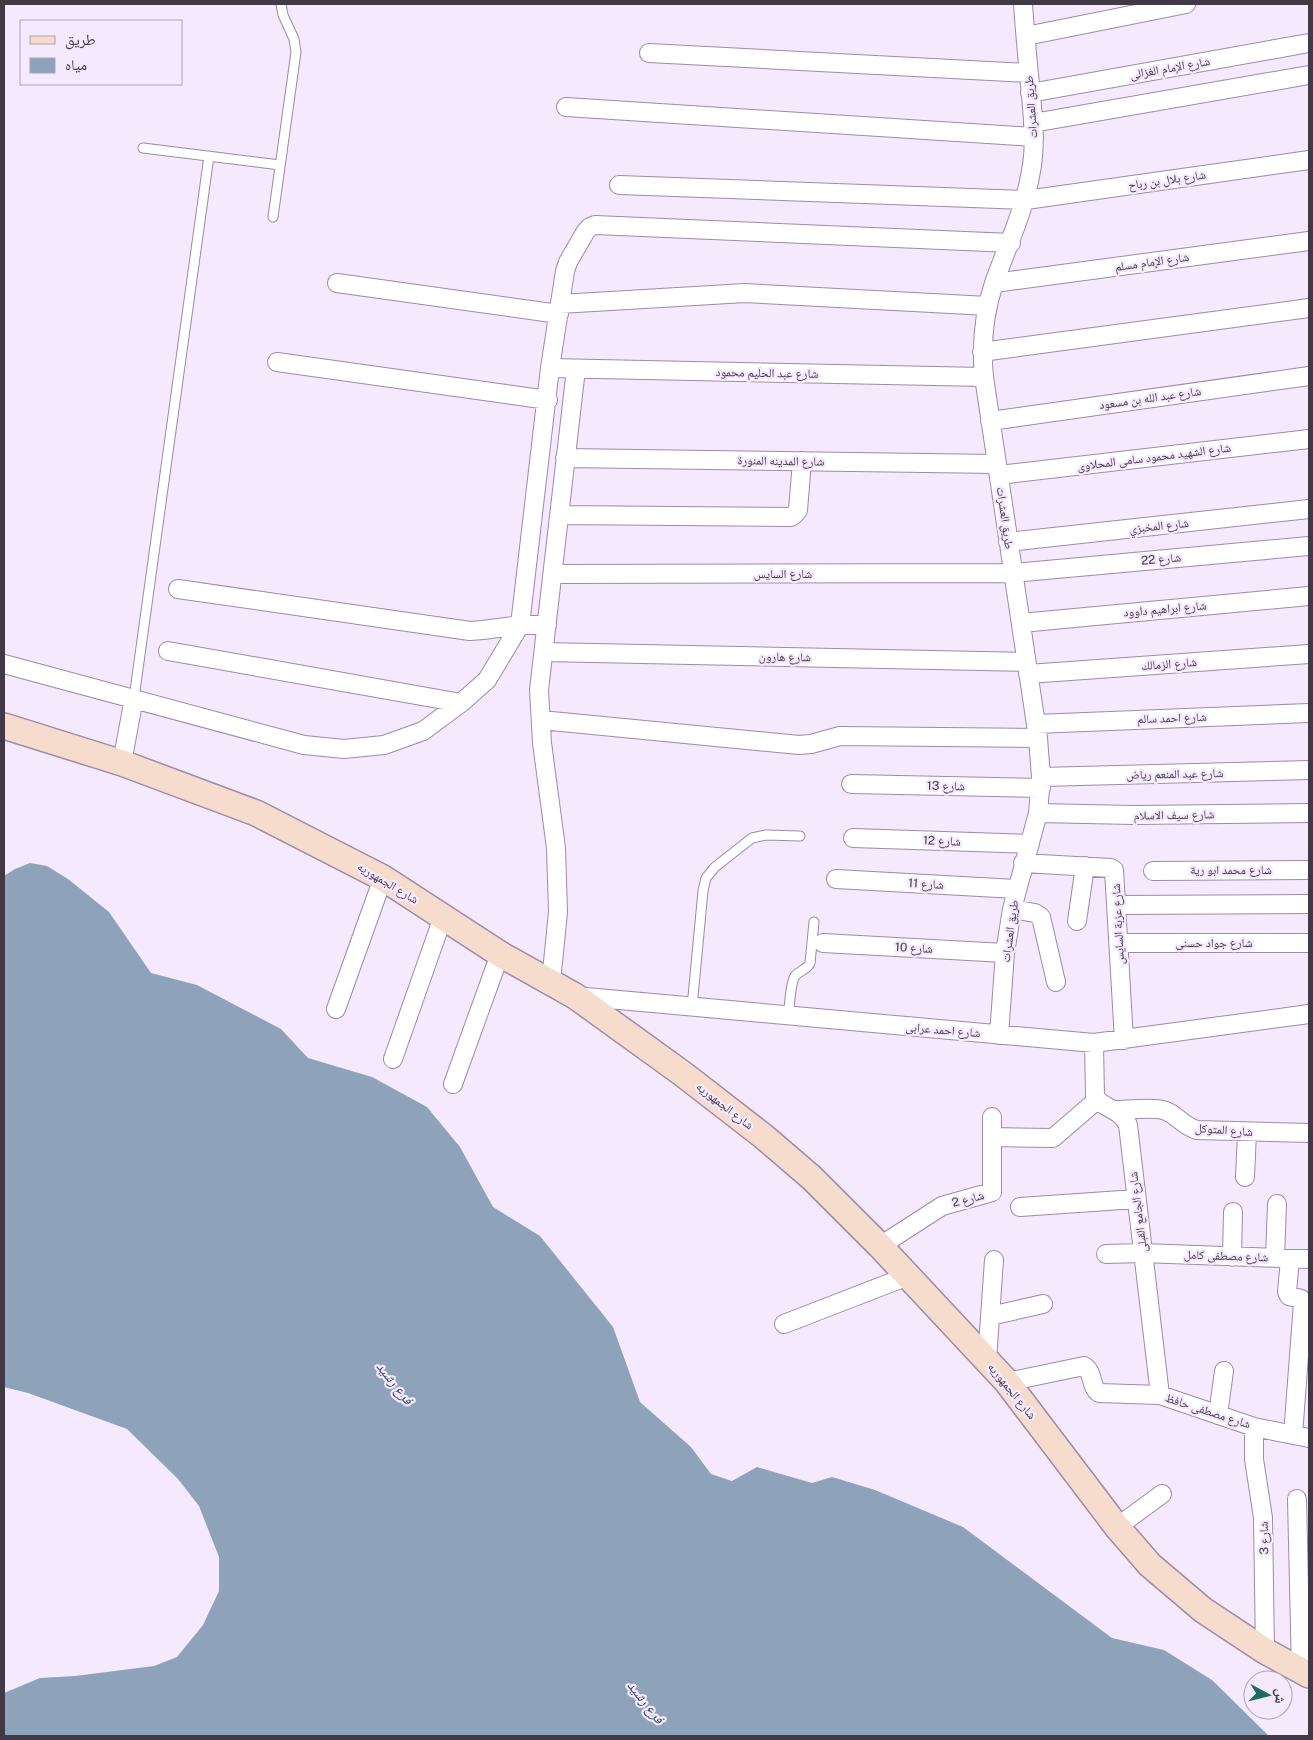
<svg xmlns="http://www.w3.org/2000/svg" width="1313" height="1740" viewBox="0 0 1313 1740" font-family="'Public Sans','Noto Naskh Arabic',sans-serif">
<style>
.water{fill:#8ea3ba}
.lines{fill:none;stroke-linecap:round;stroke-linejoin:round}
.lane-casing{stroke:#9d8aa8;stroke-width:11}
.street-casing{stroke:#9d8aa8;stroke-width:20}
.secondary-casing{stroke:#9d8aa8;stroke-width:28}
.lane{stroke:#fff;stroke-width:9}
.street{stroke:#fff;stroke-width:18}
.secondary{stroke:#f5dccd;stroke-width:25}
.labels{text-anchor:middle;stroke-width:4.5;stroke-linejoin:round;paint-order:stroke}
.street-label{font-size:12px;fill:#413946;stroke:#f5e9fd}
.water-label{font-size:14px;font-style:italic;fill:#244467;stroke:#f5e9fd}
</style>
<rect width="100%" height="100%" fill="#f5e9fd"/>
<path class="water" d="M30 863 47 866 68 879 109 912 151 973 197 985 281 1029 308 1058 372 1077 427 1107 460 1147 493 1207 540 1236 613 1327 640 1402 691 1447 711 1474 732 1481 757 1467 812 1483 832 1477 875 1490 963 1527 1112 1638 1164 1650 1212 1680 1269 1736H4V1693L40 1678 75 1676 154 1666 177 1657 203 1625 219 1591V1557L199 1506 178 1479 127 1429 28 1393 4 1387V876L15 869Z"/>
<g class="lines">
<defs>
<path id="lane" d="M143 148 280 165
M273 217 296 52 294 39 283 15 281 4
M134 698 209 156
M692 1007 703 891 706 878 715 867 752 838 766 835 800 836
M788 1016C790 1006 790 983 795 976 800 970 807 970 810 963L814 922"/>
<path id="street" d="M1026 36 1186 4
M649 53 1029 73
M1030 93 1309 43
M566 107 1034 137
M1033 123 1309 75
M619 185 1026 200 1309 160
M337 283 559 314
M994 283 1309 241
M560 304 745 293 988 306
M982 352 1309 308
M277 362 548 400
M550 368 984 377
M990 421 1309 376
M565 458 997 464
M999 475 1309 439
M559 515 791 517 795 514 798 510 802 461
M1008 542 1309 509
M553 574 1013 573 1309 546
M178 589 470 631 483 630 520 625H547
M1021 623 1309 596
M168 651 461 703
M544 652 1026 662
M4 664 304 745 344 749 384 745 423 731 461 703 487 680 520 625 550 368 565 271 568 262 586 231 590 227 595 225 1011 243
M1028 674 1309 654
M541 720 799 745 811 744 840 736 1038 738
M1036 724 1309 713
M122 763 134 698
M1041 777 1309 770
M851 784 1041 788
M1038 813 1133 815 1309 813
M853 838 1030 844
M1023 863 1111 868 1114 870 1124 1040
M1153 871 1309 870
M836 879 1016 889
M1117 905 1309 904
M1012 909 1035 913 1041 917 1056 982
M1077 921 1085 866
M823 943 1005 953
M1120 943H1309
M551 982 558 912 556 848 542 743 539 690 576 369
M575 996 1094 1043 1309 1014
M336 1009 383 878
M999 1035 1005 953 1012 909 1038 813 1041 777 1038 738 984 377C981 345 984 313 994 283 1008 244 1024 212 1031 171 1036 145 1033 120 1031 95 1028 65 1025 34 1023 4
M1094 1043 1095 1097C1103 1109 1120 1108 1128 1125L1160 1395
M393 1059 443 917
M453 1084 500 954
M1114 1110C1126 1110 1153 1107 1163 1110 1176 1113 1182 1126 1197 1130L1309 1133
M993 1137 1053 1138 1097 1100
M1245 1177 1247 1132
M1020 1207 1136 1199
M880 1246 942 1206 992 1192V1117
M1106 1254 1142 1253 1309 1259
M1232 1257 1233 1212
M1275 1258 1277 1204
M1290 1259 1287 1292 1289 1296 1301 1299 1303 1303 1293 1435
M990 1316 1043 1304
M784 1324 908 1276
M987 1360 994 1260
M1007 1382 1084 1366C1094 1372 1090 1387 1099 1393L1160 1395 1254 1427 1309 1438
M1218 1415 1224 1371
M1254 1427V1459L1263 1518 1265 1651
M1297 1499 1301 1671
M1117 1527 1162 1494"/>
<path id="secondary" d="M4 726 122 763 256 813 383 878 500 954 575 996 683 1074 763 1136 812 1178 880 1246 1007 1382 1117 1527 1150 1565 1203 1610 1265 1651 1309 1675"/>
</defs>
<use href="#lane" class="lane-casing"/>
<use href="#street" class="street-casing"/>
<use href="#secondary" class="secondary-casing"/>
<use href="#lane" class="lane"/>
<use href="#street" class="street"/>
<use href="#secondary" class="secondary"/>
</g>
<g class="labels">
<g class="street-label">
<text transform="translate(1170 68) rotate(-10)" y="4">شارع الإمام الغزالى</text>
<text transform="translate(1031 107) rotate(-94)" y="4">طريق العشرات</text>
<text transform="translate(1167 180) rotate(-8)" y="4">شارع بلال بن رباح</text>
<text transform="translate(1152 262) rotate(-8)" y="4">شارع الإمام مسلم</text>
<text transform="translate(767 373) rotate(1)" y="4">شارع عبد الحليم محمود</text>
<text transform="translate(1150 398) rotate(-8)" y="4">شارع عبد الله بن مسعود</text>
<text transform="translate(1154 457) rotate(-7)" y="4">شارع الشهيد محمود سامى المحلاوى</text>
<text transform="translate(781 461) rotate(1)" y="4">شارع المدينه المنورة</text>
<text transform="translate(1005 518) rotate(82)" y="4">طريق العشرات</text>
<text transform="translate(1159 526) rotate(-6)" y="4">شارع المخبزي</text>
<text transform="translate(1161 559) rotate(-5)" y="4">شارع 22</text>
<text x="783" y="578">شارع السايس</text>
<text transform="translate(1165 609) rotate(-5)" y="4">شارع ابراهيم داوود</text>
<text transform="translate(785 657) rotate(1)" y="4">شارع هارون</text>
<text transform="translate(1169 664) rotate(-4)" y="4">شارع الزمالك</text>
<text transform="translate(1172 718) rotate(-2)" y="4">شارع احمد سالم</text>
<text transform="translate(1175 774) rotate(-1)" y="4">شارع عبد المنعم رياض</text>
<text transform="translate(946 786) rotate(1)" y="4">شارع 13</text>
<text transform="translate(1174 815) rotate(-1)" y="4">شارع سيف الاسلام</text>
<text transform="translate(942 841) rotate(2)" y="4">شارع 12</text>
<text x="1231" y="874">شارع محمد ابو رية</text>
<text transform="translate(388 883) rotate(31)" y="4">شارع الجمهوريه</text>
<text transform="translate(926 884) rotate(3)" y="4">شارع 11</text>
<text transform="translate(1118 924) rotate(-93)" y="4">شارع عزبة السايس</text>
<text transform="translate(1010 931) rotate(-82)" y="4">طريق العشرات</text>
<text x="1214" y="947">شارع جواد حسنى</text>
<text transform="translate(914 948) rotate(3)" y="4">شارع 10</text>
<text transform="translate(943 1030) rotate(5)" y="4">شارع احمد عرابى</text>
<text transform="translate(725 1106) rotate(38)" y="4">شارع الجمهوريه</text>
<text transform="translate(1224 1130) rotate(4)" y="4">شارع المتوكل</text>
<text transform="translate(968 1199) rotate(-15)" y="4">شارع 2</text>
<text transform="translate(1138 1212) rotate(-97)" y="4">شارع الجامع القبلى</text>
<text transform="translate(1226 1256) rotate(2)" y="4">شارع مصطفى كامل</text>
<text transform="translate(1012 1391) rotate(51)" y="4">شارع الجمهوريه</text>
<text transform="translate(1208 1411) rotate(18)" y="4">شارع مصطفى حافظ</text>
<text transform="translate(1264 1538) rotate(-91)" y="4">شارع 3</text>
</g>
<g class="water-label">
<text transform="translate(395 1383) rotate(52)" y="5">فرع رشيد</text>
<text transform="translate(646 1702) rotate(52)" y="5">فرع رشيد</text>
</g>
</g>
<rect width="1313" height="1740" fill="none" stroke="#413946" stroke-width="10"/>
<rect x="20" y="20" width="162" height="65" fill="#f5e9fd" stroke="#ada3b4"/>
<rect x="30" y="36" width="25" height="8" fill="#f5dccd" stroke="#ada3b4"/>
<text x="65" y="45" font-size="15" fill="#413946">طريق</text>
<rect x="30" y="58" width="25" height="15" fill="#8ea3ba" stroke="#ada3b4"/>
<text x="65" y="70" font-size="15" fill="#413946">مياه</text>
<g transform="translate(1268 1695) rotate(97)"><circle r="24" fill="#f5e9fd" stroke="#ada3b4"/>
<path d="M0-4L9 19L0 12L-9 19Z" fill="#1e6a65"/>
<text y="-8" font-size="14" font-weight="bold" text-anchor="middle" fill="#413946">ش</text>
</g>
</svg>
